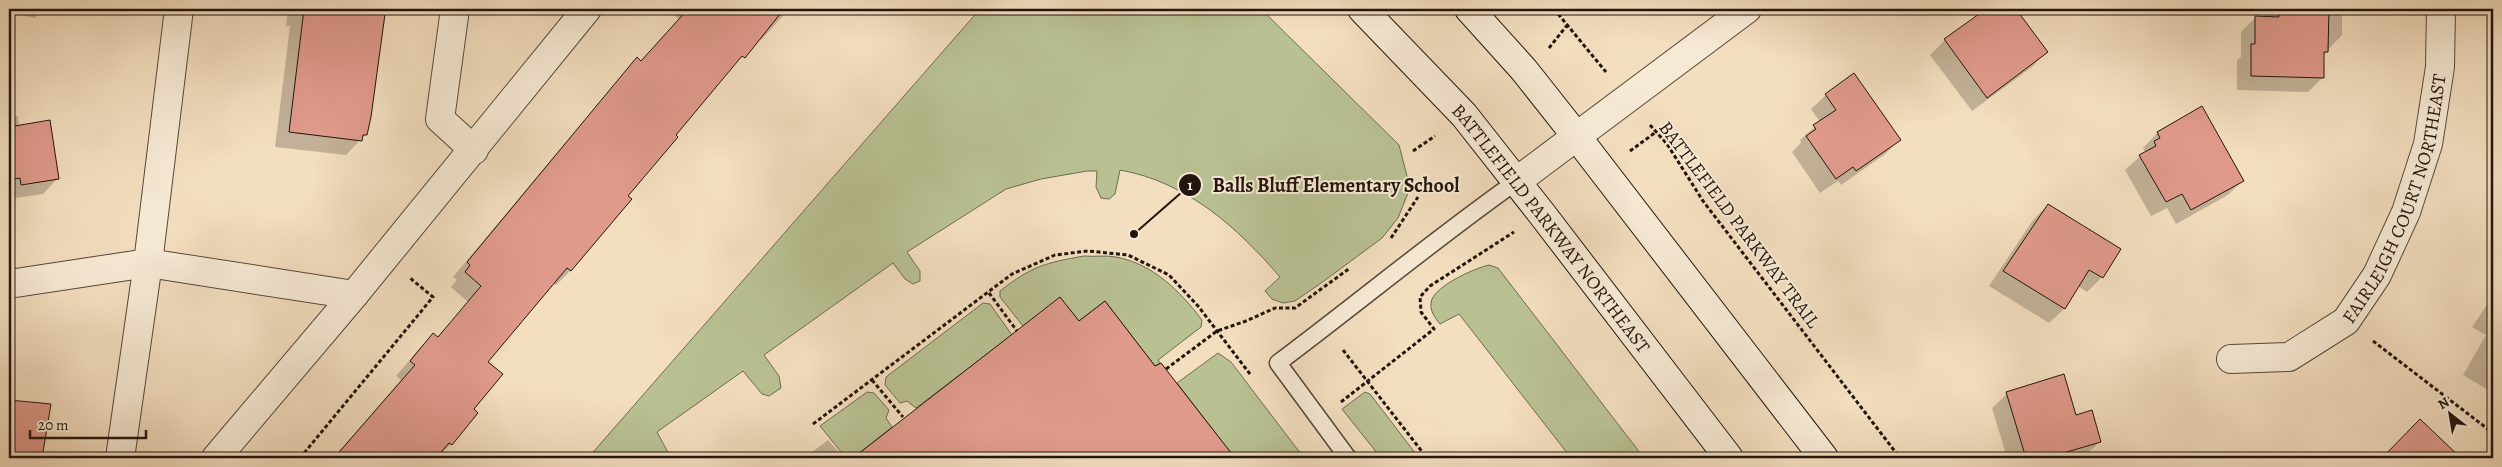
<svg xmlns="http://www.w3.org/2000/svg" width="2502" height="467" viewBox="0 0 2502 467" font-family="Alegreya,serif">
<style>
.green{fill:#b9c193;stroke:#6e6b50}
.shadow{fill:#0003}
.building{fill:#e09a8c;stroke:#22150e}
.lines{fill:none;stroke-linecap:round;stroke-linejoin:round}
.service-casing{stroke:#56473a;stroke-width:19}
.minor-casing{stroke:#56473a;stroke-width:30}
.secondary-casing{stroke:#22150e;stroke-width:30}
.path{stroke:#22150e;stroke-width:3;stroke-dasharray:4 2.5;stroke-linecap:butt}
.service{stroke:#f7ead5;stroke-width:16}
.minor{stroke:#f7ead5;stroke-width:28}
.secondary{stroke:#f7ead5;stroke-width:28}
.labels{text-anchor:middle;stroke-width:4;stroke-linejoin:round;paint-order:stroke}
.street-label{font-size:19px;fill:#22150e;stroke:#f7ead5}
.leader{fill:none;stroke:#22150e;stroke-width:2}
.callout-dot{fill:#22150e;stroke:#f7ead5;stroke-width:2}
.mark-label{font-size:15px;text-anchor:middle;font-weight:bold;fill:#fff}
.callout-label{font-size:20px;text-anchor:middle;font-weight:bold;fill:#22150e;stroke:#f7ead5;stroke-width:4;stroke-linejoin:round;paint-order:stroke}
</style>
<rect width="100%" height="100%" fill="#f3debf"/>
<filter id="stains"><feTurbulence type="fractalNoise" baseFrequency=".004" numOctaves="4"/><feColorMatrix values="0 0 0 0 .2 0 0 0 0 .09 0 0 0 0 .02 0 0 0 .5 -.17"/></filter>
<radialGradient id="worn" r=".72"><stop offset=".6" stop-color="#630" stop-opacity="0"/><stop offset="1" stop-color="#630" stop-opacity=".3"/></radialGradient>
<path class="green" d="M980 9H1261L1399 145 1410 188 1398 218 1382 238 1324 281 1295 301 1283 303 1272 299 1265 291 1280 277C1237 227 1187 182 1120 170L1115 194 1109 199 1101 198 1096 187 1097 171H1087L1041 179 1006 189 907 252 920 271V281L913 284 905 279 893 263 764 355 779 376 781 388 769 396 762 394 743 371 657 432 671 458H588Z
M1084 256C1094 257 1106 255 1116 257 1153 264 1180 291 1202 320L1201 327 1158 360 1160 363 1155 366 1105 301 1079 321 1060 298 1023 326 1000 297V291C1032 266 1045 263 1084 256Z
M1489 265 1498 268 1644 458H1571L1459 314 1440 324C1435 318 1430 311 1431 303 1432 287 1475 268 1489 265Z
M983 303 990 304 1012 335 916 408 907 401 900 403 885 385 886 377Z
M1218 353 1231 362 1304 458H1235L1177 383Z
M867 392 874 393 889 410 886 418 892 427 853 458H846L820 426Z
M1365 392 1370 394 1419 458H1381L1342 409Z"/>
<path class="shadow" d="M9 9H74L69 14 43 10 35 18 9 13Z
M288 9H384L366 134 346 155 275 147 290 26H286Z
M679 9H789L761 40 758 37 674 135 627 196 630 199 570 271 556 285 552 283 486 362 472 409 451 444 437 458H333L401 380 396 376 418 350 433 335 437 338 468 302 451 287 457 280 453 277 623 74 637 59 640 62 679 19 674 15Z
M1988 9H2015L2046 52 2032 67 1972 111 1930 55 1945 40Z
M2269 9H2342V35L2323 55V77L2308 92 2237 90V60L2241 57V32L2256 17 2265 18V13Z
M1826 95 1899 140 1884 155 1841 185 1838 181 1820 193 1792 152 1801 143 1800 140 1820 122 1811 109Z
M2202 108 2242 181 2228 195 2176 224 2167 208 2151 216 2125 170 2145 152 2143 148 2157 133Z
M18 116 19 127 57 179 43 194 9 199V118Z
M2048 205 2102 277 2087 292 2078 286 2064 309 2049 323 1989 286 2033 220Z
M2493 296V393L2463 375 2486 335 2472 327Z
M1060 299 1078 323 1155 368 1161 364 1234 458H855Z
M2007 394 2075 417 2100 441 2085 456 2078 458H2007L1992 408Z
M9 401 49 406 41 458H9Z
M2420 421 2459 458H2384Z
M828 440 844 458H804Z"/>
<path class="building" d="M304 9H382V13L385 14 371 117 367 135H363L362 141 289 132Z
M688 9H784L745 58 742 56 676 135 678 137 628 196 632 199 571 271 567 268 488 362 503 374 474 409 478 413 452 445 449 443 436 458H334L415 365 410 361 433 333 438 337 481 286 465 272 470 265 467 262 637 57 641 61Z
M1986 9H2016L2048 52 1987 98 1944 39Z
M2279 9H2329L2328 52H2324V78L2251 76V44H2255V16L2279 17Z
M1854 73 1901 140 1856 171 1853 167 1836 179 1806 136 1816 129 1813 125 1836 110 1825 94Z
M2202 106 2244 181 2191 210 2182 194 2166 202 2139 155 2156 146 2154 141 2160 138 2157 132Z
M50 120 59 179 21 185 20 178 9 180V127Z
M2048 204 2121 249 2103 278 2089 270 2065 309 2003 271Z
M1060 297 1079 321 1105 301 1155 366 1161 363 1235 458H853Z
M2064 374 2076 415 2092 410 2101 442 2046 458H2026L2006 392Z
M9 400 51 404 42 458H9Z
M2420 419 2461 458H2382Z"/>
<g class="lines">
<defs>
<path id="service" d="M1348 458 1278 363C1358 303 1435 239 1517 181"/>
<g id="minor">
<path d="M455 9 440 119 474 150"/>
<path d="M1517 181 1747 9"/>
<path d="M9 284 148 263 354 295 587 9"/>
<path id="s1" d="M2231 359 2289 357 2346 321 2377 275 2406 212 2428 144 2440 67 2441 9"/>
<path d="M120 458 148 263 179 9"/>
<path d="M216 458 354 295"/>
</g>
<g id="secondary">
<path id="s2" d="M1362 9 1464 115 1542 214 1729 458"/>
<path d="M1469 9 1524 70 1577 137 1824 458"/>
</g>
</defs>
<use href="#service" class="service-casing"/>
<use href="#minor" class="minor-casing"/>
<use href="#secondary" class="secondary-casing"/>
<path class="path" d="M1554 9 1606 72
M1549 48 1568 24
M1650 125 1667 144 1703 201 1900 458
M1413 151 1435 136
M1630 151 1656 132
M1391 238 1418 197
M989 293 1017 331
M2373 341 2493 433
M1343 350 1427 458
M1166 369 1217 331 1246 321 1275 308H1295L1350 268
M872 380 903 417
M1341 402 1434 329 1421 312 1420 297 1430 286 1514 232
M813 424 1012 274 1055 255 1088 251 1128 255 1169 275 1198 306 1250 374
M300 458 433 297 410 278"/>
<use href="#service" class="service"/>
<use href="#minor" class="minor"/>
<use href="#secondary" class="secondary"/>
</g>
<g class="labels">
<g class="street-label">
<text dy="7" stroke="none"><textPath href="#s1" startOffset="259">FAIRLEIGH COURT NORTHEAST</textPath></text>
<text transform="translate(1740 224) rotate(53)" y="7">BATTLEFIELD PARKWAY TRAIL</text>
<text dy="7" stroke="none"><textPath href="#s2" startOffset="290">BATTLEFIELD PARKWAY NORTHEAST</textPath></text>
</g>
</g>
<path class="leader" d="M1134 234L1190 185"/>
<g class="callout-dot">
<circle cx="1134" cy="234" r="5"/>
<circle cx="1190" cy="185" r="12"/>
</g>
<g class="mark-label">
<text x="1190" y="190">1</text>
</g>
<g class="callout-label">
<text x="1336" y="192">Balls Bluff Elementary School</text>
</g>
<rect width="2502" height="467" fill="none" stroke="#f3debf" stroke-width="30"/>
<rect x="10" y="10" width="2482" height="447" fill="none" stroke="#22150e" stroke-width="2.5"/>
<rect x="15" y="15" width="2472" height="437" fill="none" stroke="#22150e"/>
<g transform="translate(2450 414) rotate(329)" stroke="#f7ead5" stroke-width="4" paint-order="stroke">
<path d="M0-4L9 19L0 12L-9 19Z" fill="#22150e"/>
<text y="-8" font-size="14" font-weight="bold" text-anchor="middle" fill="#22150e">N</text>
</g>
<path d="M30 430v8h116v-8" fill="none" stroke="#22150e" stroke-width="2.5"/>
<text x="38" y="430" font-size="15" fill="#22150e" stroke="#f7ead5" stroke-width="4" paint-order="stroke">20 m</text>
<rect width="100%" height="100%" filter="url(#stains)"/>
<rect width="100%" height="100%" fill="url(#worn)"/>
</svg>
